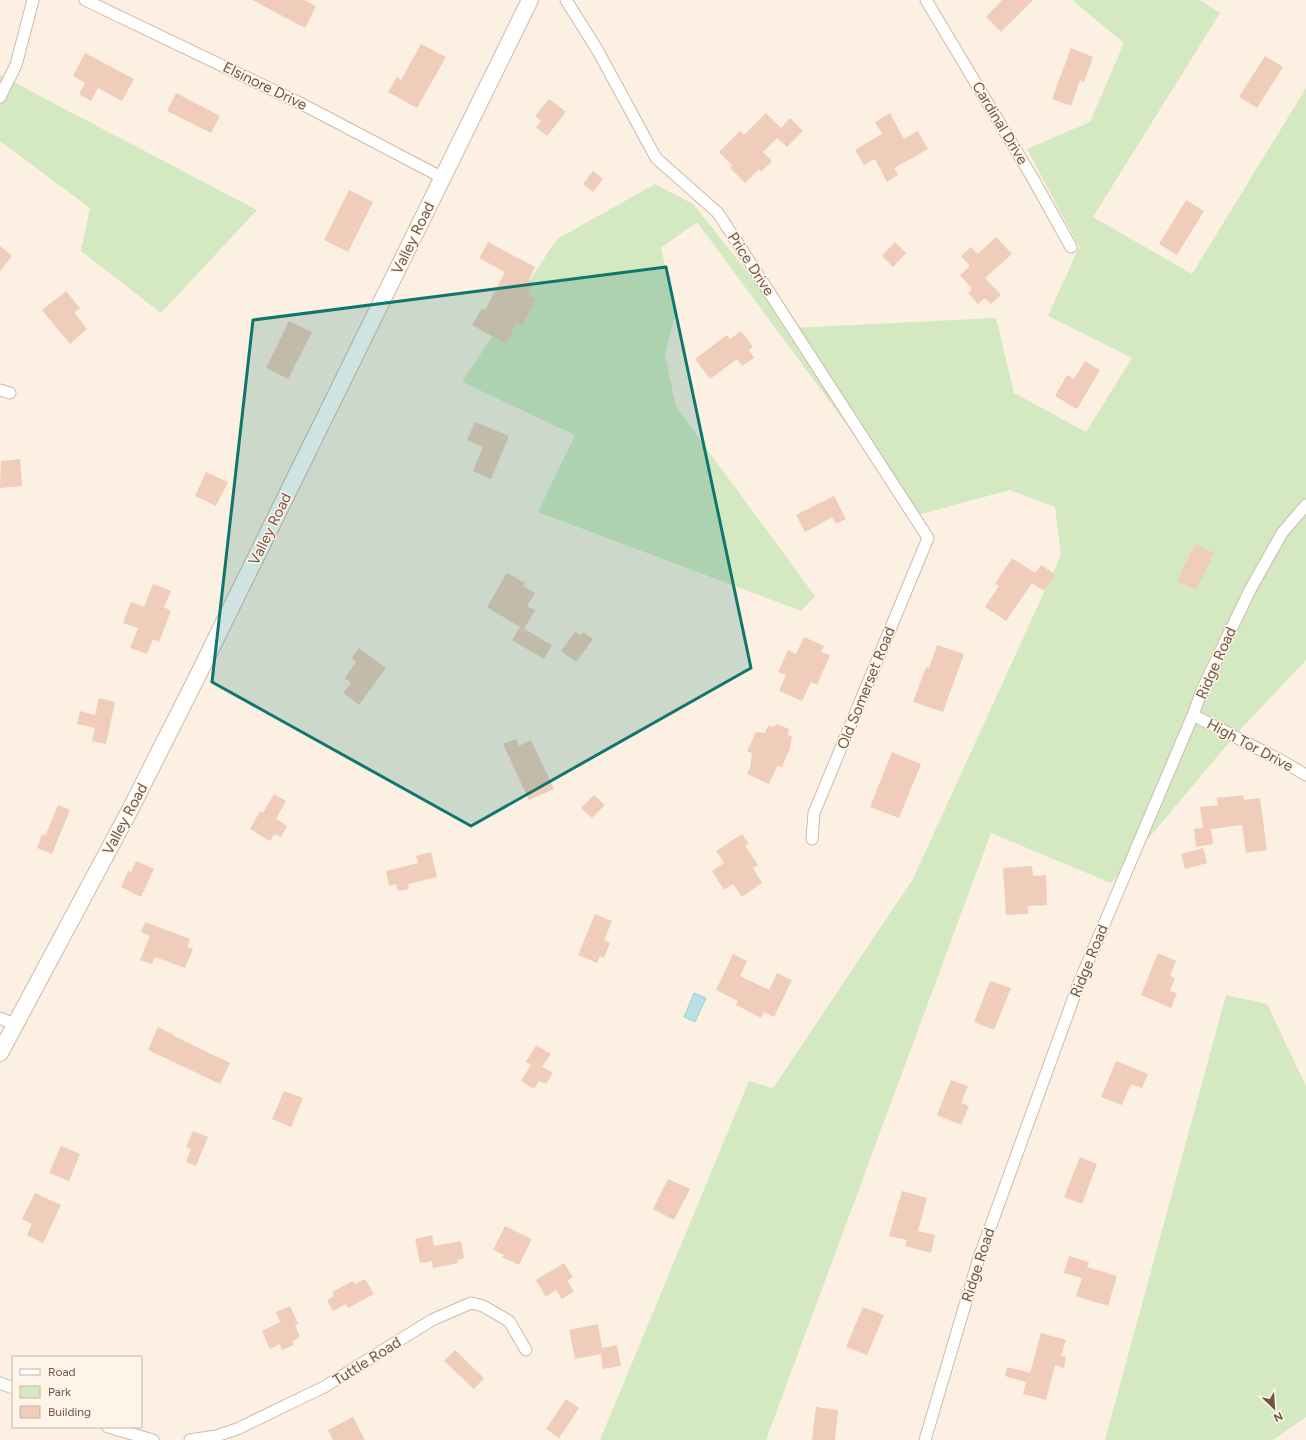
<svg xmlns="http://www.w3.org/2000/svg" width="1306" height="1440" viewBox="0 0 1306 1440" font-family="Figtree,sans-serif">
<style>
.green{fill:#d4e9c1}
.water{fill:#b7e1e4;stroke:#9dd1d6}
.building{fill:#f0ccba}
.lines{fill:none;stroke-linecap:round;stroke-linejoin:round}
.minor-casing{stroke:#cfb9ac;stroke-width:13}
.secondary-casing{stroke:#d1b8a9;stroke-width:18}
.minor{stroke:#fff;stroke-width:11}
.secondary{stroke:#fff;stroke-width:16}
.marked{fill:#0f766e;fill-opacity:0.2;stroke:#0f766e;stroke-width:3;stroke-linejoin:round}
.labels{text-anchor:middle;stroke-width:3;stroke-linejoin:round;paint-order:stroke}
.street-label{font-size:15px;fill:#725549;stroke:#fff4e8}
</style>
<rect width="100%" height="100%" fill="#fcf0e2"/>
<path class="green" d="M1072 0H1200L1220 13 1093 217 1192 274 1306 88V660L1237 733 1111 883 991 833 766 1440H600L749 1081 773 1088 913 879 1061 555 1055 507 1010 490 914 516 697 222 661 248 676 312 665 354 676 407 815 596 801 611 538 512 575 435 462 382 557 239 655 184 693 204 792 328 996 318 1014 393 1086 432 1132 358 1048 316 1079 247 1027 149 1090 122 1124 43Z
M0 75 257 210 161 313 81 251 90 208 0 141Z
M1226 995 1267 1004 1306 1086V1417L1273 1440H1105Z"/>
<path class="water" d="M694 993 706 998 695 1022 684 1017Z"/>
<path class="building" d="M252 0H304L316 6 305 28Z
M1002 0H1033L1001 32 986 17Z
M421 44 446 57 417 108 388 92 397 77 401 80Z
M1071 48 1093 57 1084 82 1080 80 1071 106 1052 99Z
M85 53 134 79 122 101 98 88 91 101 79 94 85 83 73 76Z
M1265 56 1283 67 1257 108 1239 97Z
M176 93 220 116 211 133 167 111Z
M549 99 566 112 547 136 536 127 541 121 535 116Z
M766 113 781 128 790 118 803 131 787 147 777 138 763 152 772 161 761 172 759 169 745 183 730 168 732 165 719 152 740 131 744 135Z
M890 113 904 139 918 131 928 149 894 168 898 175 887 182 875 159 864 165 855 150 882 134 875 122Z
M593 171 603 179 593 192 583 184Z
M349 190 373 202 348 252 324 240Z
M1186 200 1204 211 1177 255 1159 244Z
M996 237 1012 254 985 278 1001 295 991 304 985 298 978 304 968 293 972 289 960 275 970 266 961 256 971 247 978 254Z
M488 242 535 267 529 280 534 282 527 294 536 299 521 327 516 324 506 344 472 325 482 308 485 310 505 272 479 258Z
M895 242 906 253 893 267 882 256Z
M0 246 12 256 0 271Z
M66 291 80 308 74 312 87 329 70 344 42 310Z
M289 321 312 332 288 379 266 368Z
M741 331 753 347 749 350 754 358 742 366 737 359 710 379 695 359 727 335 730 339Z
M1085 361 1100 370 1077 409 1055 396 1067 375 1074 379Z
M475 422 509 436 491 479 473 471 483 447 467 440Z
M20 459 22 486 0 488 1 461Z
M206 472 228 482 216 506 195 496Z
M834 496 846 519 836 524 832 517 805 532 796 515Z
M1195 544 1214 553 1196 590 1177 581Z
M1012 558 1035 573 1041 565 1055 574 1044 591 1032 583 1006 621 985 607 999 586 995 584Z
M507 573 525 583 523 586 535 593 527 606 535 610 524 629 552 645 544 659 512 640 520 627 487 607Z
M153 584 171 591 164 607 171 611 159 642 153 639 147 654 130 648 138 628 123 623 131 602 144 607Z
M575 632 581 635 583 632 593 639 576 662 561 651Z
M804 637 824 646 821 652 830 655 817 685 811 682 802 701 779 691 786 675 778 672 788 650 796 654Z
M937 645 964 654 943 712 913 702 926 667 929 668Z
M359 648 386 668 359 705 343 693 351 683 345 678 356 662 352 658Z
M99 698 115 702 106 744 92 741 95 728 77 724 80 711 95 715Z
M776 724 789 729 788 735 792 737 790 748 782 767 777 766 769 784 747 774 750 768 752 753 747 751 756 732 765 733 768 726 774 727Z
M516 739 519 746 531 740 554 789 529 800 503 744Z
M892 752 921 764 899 818 870 807Z
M274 794 286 801 276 819 287 826 281 837 275 834 270 841 250 829 260 811 263 813Z
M594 795 605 805 592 818 581 808Z
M1243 795 1244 800 1260 798 1267 850 1246 853 1242 825 1211 829 1213 844 1196 847 1194 829 1203 828 1200 807 1218 805 1217 798Z
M58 805 70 810 52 854 37 848 42 834 45 836Z
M742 834 749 844 745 846 758 865 753 868 762 883 742 897 733 884 724 890 712 871 724 863 716 851Z
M1203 848 1207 863 1185 869 1181 854Z
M431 852 437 877 408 884 409 889 398 891 396 884 389 886 386 871 418 863 416 856Z
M136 861 154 869 141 897 121 887 128 871 131 872Z
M1032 866 1033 876 1046 875 1047 905 1028 906V914L1006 915 1003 868Z
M595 914 612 921 604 940 610 943 604 958 600 956 597 963 578 955Z
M145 922 190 939 187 947 193 949 185 968 155 957 152 964 140 960 150 936 141 932Z
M1158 953 1176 961 1170 976 1175 978 1170 991 1177 993 1171 1008 1141 995Z
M733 954 747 961 740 976 769 990 777 973 792 980 774 1017 764 1012 761 1018 736 1005 738 1001 716 990Z
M990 981 1011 988 994 1030 974 1022Z
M158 1027 174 1035V1036L230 1063 220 1084 148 1050Z
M536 1045 551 1054 542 1067 553 1073 546 1084 539 1081 534 1089 521 1081 531 1065 526 1062Z
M1116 1061 1148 1074 1142 1088 1131 1084 1122 1105 1101 1097Z
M951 1080 968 1086 961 1103 969 1106 961 1125 937 1115Z
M284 1091 303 1098 291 1127 272 1119Z
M193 1131 208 1137 196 1166 186 1162 191 1149 186 1147Z
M61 1146 80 1154 69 1181 49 1173Z
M1080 1157 1097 1164 1082 1204 1064 1197Z
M668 1179 690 1189 674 1220 653 1209Z
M902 1191 927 1198 918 1231 935 1235 931 1253 905 1246 907 1240 889 1236Z
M35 1193 61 1205 43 1243 27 1235 32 1224 22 1219Z
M505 1226 532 1239 519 1265 502 1257 504 1255 493 1250Z
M432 1235 434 1246 461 1241 464 1258 457 1260 458 1263 433 1268 432 1261 420 1263 415 1239Z
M1069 1256 1089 1262 1087 1267 1117 1276 1108 1306 1076 1296 1082 1278 1064 1273Z
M564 1263 573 1277 567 1281 574 1291 562 1299 556 1290 546 1297 536 1280Z
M365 1279 374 1294 348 1308 346 1304 333 1311 327 1300 334 1296 332 1292 353 1281 355 1284Z
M290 1306 298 1324 295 1325 300 1337 292 1341 294 1345 282 1350 280 1344 270 1349 262 1331 280 1322 276 1312Z
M863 1307 884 1315 867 1355 846 1347Z
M598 1324 602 1348 617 1345 621 1366 603 1369 601 1354 575 1359 569 1330Z
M1041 1333 1066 1340 1061 1356 1066 1357 1064 1368 1055 1365 1046 1400 1023 1394 1026 1382 1005 1376 1007 1367 1030 1373Z
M455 1350 484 1378 474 1389 444 1361Z
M566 1399 579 1408 559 1438 546 1429Z
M816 1407 838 1410 835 1440H812Z
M353 1417 365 1440H333L328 1430Z"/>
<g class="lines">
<defs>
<path id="minor" d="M85 0 300 103 443 178
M566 0 598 51 656 158 718 213 928 538 814 813 812 839
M926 0 1032 177 1071 247
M0 97 16 65 33 0
M0 390 10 393
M1193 715 1282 761 1306 775
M0 1018 16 1025
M0 1383 13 1388
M108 1427 153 1440
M190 1440 216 1436 237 1429 324 1387 432 1320 471 1303 483 1306 509 1321 526 1350
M925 1440 978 1261 1079 983 1193 715 1202 690 1250 590 1282 533 1306 505"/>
<path id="secondary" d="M0 1053 131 808 198 675 530 0"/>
</defs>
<use href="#minor" class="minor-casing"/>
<use href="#secondary" class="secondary-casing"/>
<use href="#minor" class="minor"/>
<use href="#secondary" class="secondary"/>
</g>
<path class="marked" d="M666 267 751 668 471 826 212 682 253 320Z"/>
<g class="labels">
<g class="street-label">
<text transform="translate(265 86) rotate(26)" y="5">Elsinore Drive</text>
<text transform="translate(1000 123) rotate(59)" y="5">Cardinal Drive</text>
<text transform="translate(413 238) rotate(-64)" y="5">Valley Road</text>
<text transform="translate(751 264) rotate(57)" y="5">Price Drive</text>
<text transform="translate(270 529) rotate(-64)" y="5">Valley Road</text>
<text transform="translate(1216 663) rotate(-66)" y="5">Ridge Road</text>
<text transform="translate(866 688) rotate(-68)" y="5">Old Somerset Road</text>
<text transform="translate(1250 745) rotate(28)" y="5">High Tor Drive</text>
<text transform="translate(125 819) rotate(-62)" y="5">Valley Road</text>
<text transform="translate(1089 961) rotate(-68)" y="5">Ridge Road</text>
<text transform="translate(978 1265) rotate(-72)" y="5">Ridge Road</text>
<text transform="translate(367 1361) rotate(-32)" y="5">Tuttle Road</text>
</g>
</g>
<rect x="12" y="1356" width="130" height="72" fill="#fff4e8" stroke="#c7b4a8"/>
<rect x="20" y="1369" width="20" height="6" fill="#ffffff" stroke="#c7b4a8"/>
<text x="48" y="1376" font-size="12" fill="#725549">Road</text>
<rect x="20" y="1386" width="20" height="12" fill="#d4e9c1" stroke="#c7b4a8"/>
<text x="48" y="1396" font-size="12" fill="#725549">Park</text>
<rect x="20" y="1406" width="20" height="12" fill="#f0ccba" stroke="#c7b4a8"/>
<text x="48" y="1416" font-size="12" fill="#725549">Building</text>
<g transform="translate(1274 1408) rotate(155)" stroke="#fff4e8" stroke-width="3" paint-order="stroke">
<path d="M0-3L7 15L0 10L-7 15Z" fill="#725549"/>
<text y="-6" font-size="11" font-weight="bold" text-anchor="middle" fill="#725549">N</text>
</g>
</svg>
